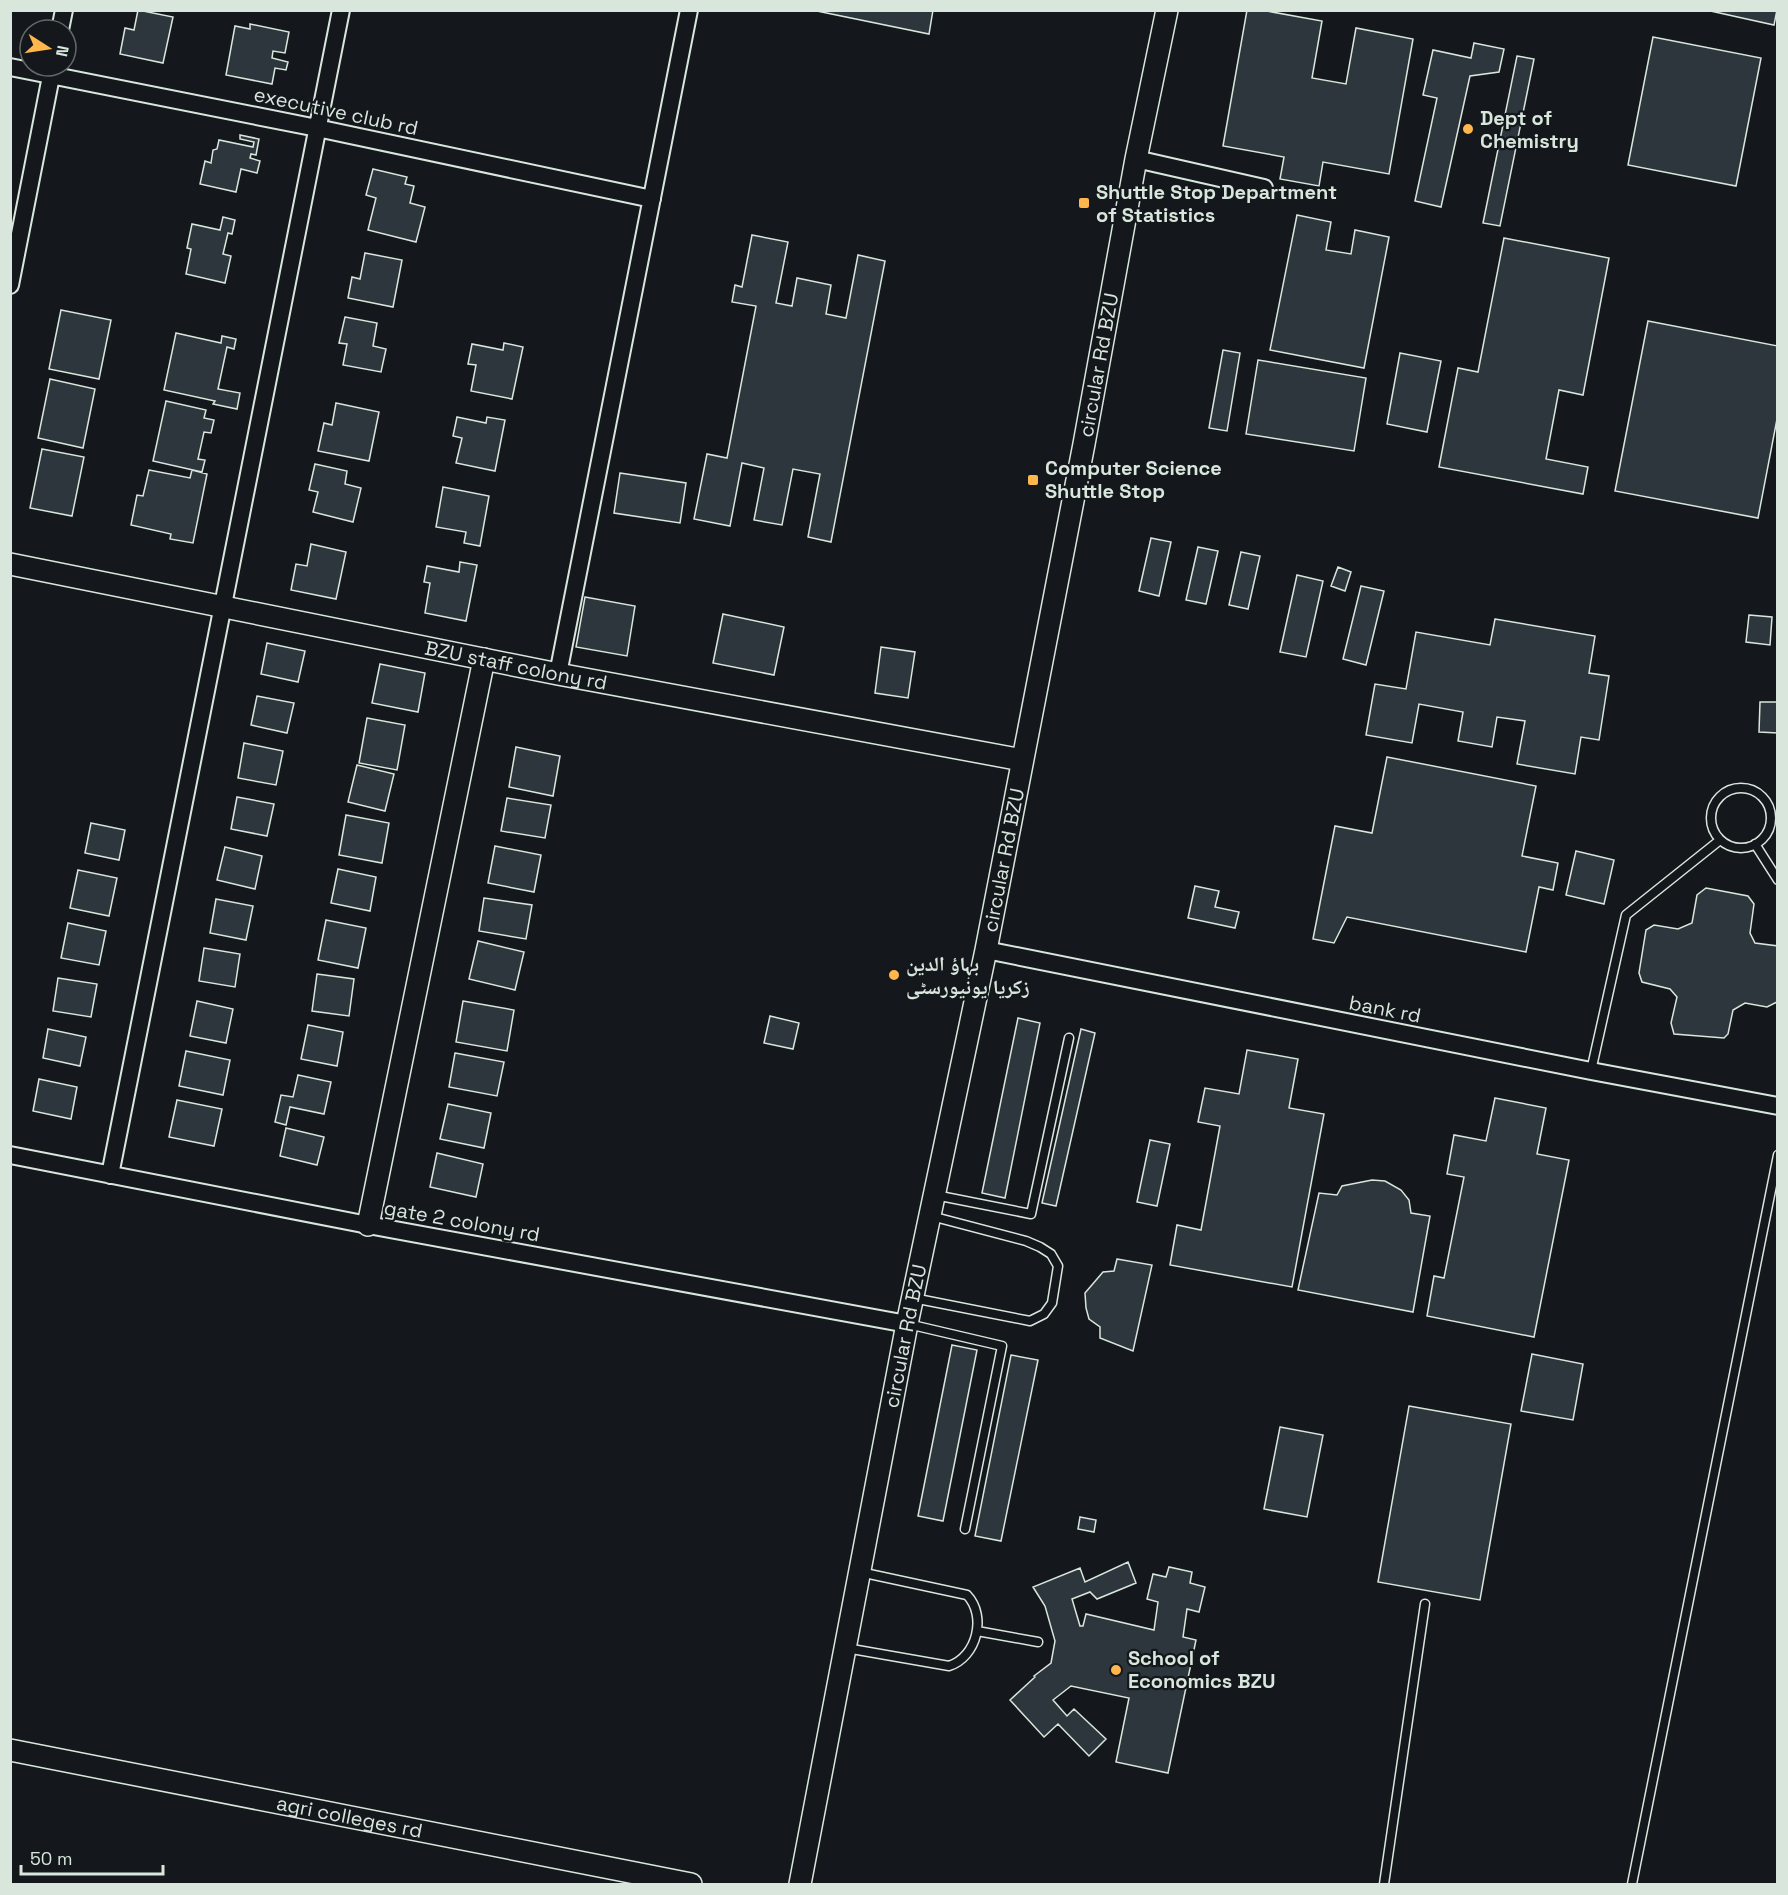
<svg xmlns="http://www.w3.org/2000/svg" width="1788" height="1895" viewBox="0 0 1788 1895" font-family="'Space Grotesk','Noto Naskh Arabic',sans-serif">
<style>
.building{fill:#2c363c;stroke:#d8e6dc;stroke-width:1.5}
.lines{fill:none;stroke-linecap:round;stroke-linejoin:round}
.service-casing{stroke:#d8e6dc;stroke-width:11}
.minor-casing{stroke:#d8e6dc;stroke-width:20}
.tertiary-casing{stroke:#d8e6dc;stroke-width:24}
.service{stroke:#14181c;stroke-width:8}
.minor{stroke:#14181c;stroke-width:16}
.tertiary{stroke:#14181c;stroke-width:21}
.poi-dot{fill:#ffb74d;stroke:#14181c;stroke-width:2}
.labels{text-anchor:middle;stroke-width:4.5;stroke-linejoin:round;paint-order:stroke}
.street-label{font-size:20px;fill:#d8e6dc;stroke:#14181c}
.poi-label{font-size:20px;font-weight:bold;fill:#d8e6dc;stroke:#14181c;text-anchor:start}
</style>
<rect width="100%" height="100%" fill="#14181c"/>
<path class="building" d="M138 10 173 17 163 63 120 54 125 28 134 30Z
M812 10H933L929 34Z
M1247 10H1261L1322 21 1312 78 1346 84 1356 28 1413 39 1389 174 1323 162 1319 186 1280 179 1284 157 1223 146Z
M1706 10H1777L1774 25Z
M250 24 289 32 285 53 273 51 272 58 288 62 286 70 275 68 272 84 226 75 235 26 250 29Z
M1653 37 1761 58 1736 186 1628 165Z
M1474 43 1504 49 1499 72 1470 76 1441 207 1415 201 1437 98 1423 95 1433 50 1471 58Z
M1517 56 1534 59 1500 226 1483 223Z
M240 135 259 139 256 155 251 154 250 158 260 161 257 173 241 169 236 192 200 184 205 161 211 163 213 150 217 149 219 140 253 147 254 142 240 139Z
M373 169 407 177 405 184 414 186 410 203 425 207 416 242 368 230 376 198 366 195Z
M1297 215 1331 222 1326 250 1351 254 1355 230 1389 237 1364 368 1270 350Z
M223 217 235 220 232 234 228 233 223 254 231 256 225 283 186 274 191 249 187 248 192 224 220 230Z
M752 235 788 242 776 303 792 306 797 278 831 285 826 314 846 318 858 255 885 261 831 542 808 537 820 474 793 469 782 525 754 520 764 468 742 463 730 526 694 519 707 454 727 458 756 306 732 302 735 285 742 287Z
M1504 238 1609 258 1583 395 1559 390 1546 459 1588 467 1583 494 1439 467 1458 368 1478 372Z
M365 253 402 260 393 307 348 298 352 277 360 279Z
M61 310 111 320 99 379 49 369Z
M345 317 377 323 373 346 386 349 381 372 343 365 347 344 339 343Z
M1648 321 1778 346V414L1758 518 1615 491Z
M176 333 221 343 222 336 236 339 234 349 227 347 218 389 240 393 237 409 213 404 215 401 164 390Z
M504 343 523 347 512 399 471 391 476 365 468 364 472 344 503 350Z
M1223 350 1240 353 1227 431 1209 428Z
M1400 353 1441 361 1427 432 1387 424Z
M1258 360 1366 378 1354 451 1246 434Z
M50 379 95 389 83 448 38 438Z
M166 401 206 410 204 418 214 420 211 433 204 432 198 459 205 460 202 472 153 461Z
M336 403 379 412 369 461 318 451 324 423 332 425Z
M457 417 486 423 487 417 505 420 495 471 456 463 462 438 453 436Z
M42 449 84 457 72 516 30 508Z
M315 464 347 471 345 484 361 488 353 522 313 512 318 492 309 490Z
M149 470 190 478 192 470 207 474 193 543 170 539 171 534 131 525 137 495 143 496Z
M620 473 686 483 680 523 614 513Z
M443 487 489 496 480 546 464 543 466 532 436 527Z
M1151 538 1171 542 1159 596 1139 591Z
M311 544 346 552 336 599 291 590 296 564 307 566Z
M1198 547 1218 551 1206 604 1186 600Z
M1241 552 1260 556 1248 609 1229 605Z
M460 562 477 565 466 621 425 613 430 583 424 582 427 566 459 572Z
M1338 567 1351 572 1345 591 1331 586Z
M1297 575 1323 581 1306 657 1280 652Z
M1361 586 1384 591 1366 665 1343 659Z
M585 597 635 606 627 656 576 647Z
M723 614 784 627 774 675 713 663Z
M1749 615 1772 617 1770 645 1746 642Z
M1495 619 1595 636 1589 673 1609 676 1599 740 1581 737 1575 774 1517 764 1525 721 1497 717 1492 747 1458 741 1463 712 1419 704 1412 743 1366 735 1375 684 1406 689 1416 632 1490 645Z
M267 643 305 651 298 682 261 674Z
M881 647 915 652 908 698 875 693Z
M380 664 425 673 418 712 372 703Z
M257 696 294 703 287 733 251 725Z
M1760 702H1778V733L1759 732Z
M367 718 405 725 397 770 359 763Z
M244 743 283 751 276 785 238 778Z
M516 747 560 756 553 796 509 787Z
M1387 757 1536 786 1522 856 1558 863 1553 890 1539 887 1526 952 1347 917 1334 943 1313 939 1335 826 1372 833Z
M357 765 394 774 385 811 348 802Z
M237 797 274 804 267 836 231 829Z
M507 798 551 805 545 838 501 831Z
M346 815 389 823 382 863 339 855Z
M91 823 125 830 119 860 85 853Z
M495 846 541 855 534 892 488 883Z
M225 847 262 856 255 889 217 880Z
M1576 851 1614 860 1604 904 1566 895Z
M338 869 376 877 370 911 331 903Z
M78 870 117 878 109 916 70 908Z
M1195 886 1219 891 1215 907 1239 912 1235 928 1188 918Z
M1706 888 1748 896 1754 904 1750 933 1755 943 1778 946 1777 1002 1767 1007 1745 1003 1733 1010 1728 1034 1724 1038 1674 1034 1671 1023 1677 997 1670 989 1642 982 1639 973 1646 930 1654 925 1678 929 1692 923 1697 895Z
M484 898 532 905 526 939 479 931Z
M216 899 253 906 246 940 210 933Z
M326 920 366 928 358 968 318 960Z
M68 923 106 931 99 965 61 958Z
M478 941 524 952 515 990 469 979Z
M204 948 240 954 235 987 199 981Z
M317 974 354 979 349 1016 312 1011Z
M58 978 97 984 91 1017 53 1011Z
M197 1001 233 1009 226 1043 190 1036Z
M463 1001 514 1010 507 1051 456 1042Z
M770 1016 799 1023 793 1049 764 1043Z
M1018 1018 1040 1023 1005 1198 982 1193Z
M308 1025 343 1032 337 1066 301 1059Z
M48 1029 86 1037 80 1066 43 1058Z
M1081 1029 1095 1033 1056 1206 1042 1203Z
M1247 1050 1298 1059 1289 1108 1324 1114 1292 1287 1170 1265 1177 1225 1201 1230 1220 1126 1198 1122 1205 1088 1239 1094Z
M186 1051 230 1060 223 1095 179 1086Z
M455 1053 504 1062 497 1096 449 1087Z
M298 1075 331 1082 324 1114 290 1107 286 1125 275 1122 281 1095 293 1097Z
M39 1079 77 1087 71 1119 33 1111Z
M1495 1098 1546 1108 1537 1154 1569 1160 1534 1337 1427 1316 1434 1276 1444 1278 1464 1177 1447 1174 1454 1135 1486 1141Z
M177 1100 222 1109 214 1146 169 1137Z
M448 1104 491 1113 484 1148 440 1139Z
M286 1128 324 1137 317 1165 280 1156Z
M1150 1140 1170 1144 1157 1206 1137 1202Z
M437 1153 483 1164 476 1197 430 1187Z
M1372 1180 1385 1181 1401 1190 1409 1200 1411 1213 1430 1216 1413 1312 1298 1290 1319 1193 1337 1195 1342 1186Z
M1117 1259 1152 1265 1133 1351 1100 1338V1327L1089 1319 1086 1308 1085 1293 1103 1272 1114 1271Z
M952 1345 977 1350 943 1521 918 1516Z
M1532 1354 1583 1364 1573 1420 1521 1411Z
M1011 1355 1038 1360 1001 1541 975 1536Z
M1409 1406 1511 1424 1480 1600 1378 1582Z
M1280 1427 1323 1435 1307 1517 1264 1509Z
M1080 1517 1096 1520 1094 1532 1078 1529Z
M1128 1562 1136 1583 1097 1599 1090 1592 1072 1599 1080 1626H1083L1086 1614 1154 1630 1158 1602 1147 1599 1153 1574 1166 1577 1169 1567 1192 1572 1190 1583 1205 1587 1199 1612 1187 1609 1183 1637 1196 1640 1168 1773 1116 1762 1129 1698 1071 1686 1053 1700 1067 1716 1074 1709 1106 1739 1089 1756 1058 1724 1044 1737 1010 1700 1035 1677 1034 1676 1051 1663 1055 1641 1045 1606 1033 1587 1080 1568 1085 1582Z"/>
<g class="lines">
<defs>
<path id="service" d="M1711 818a30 30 0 1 1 60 0a30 30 0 1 1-60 0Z
M1755 844 1778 880
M1591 1071 1626 915 1720 840
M935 1195 1031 1214 1069 1038
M913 1298 1030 1321 1044 1314 1052 1303 1058 1266 1051 1254 1040 1247 1026 1241 931 1216
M908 1324 1002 1346 965 1529
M977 1631 1038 1642
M846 1648 949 1666C977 1657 987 1616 967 1595L860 1572
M1384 1884 1425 1604
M1632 1884 1778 1155"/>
<path id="minor" d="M60 30 64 10
M10 67 317 128 652 199
M1136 159 1264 188
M10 285 53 66
M558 674 689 10
M986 950 1591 1071 1778 1106
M10 1155 368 1225 907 1324
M110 1175 341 10"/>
<g id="tertiary">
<path id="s1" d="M10 564 558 674 1022 760"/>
<path d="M368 1225 484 659"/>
<path id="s2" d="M10 1750 691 1884"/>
<path id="s3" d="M800 1884 907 1324 986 950 1084 444 1136 159 1167 10"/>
</g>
</defs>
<use href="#service" class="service-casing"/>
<use href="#minor" class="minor-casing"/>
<use href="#tertiary" class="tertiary-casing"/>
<use href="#service" class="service"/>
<use href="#minor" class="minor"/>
<use href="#tertiary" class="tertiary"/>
</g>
<g class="poi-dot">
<circle cx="1468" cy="129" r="6"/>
<rect x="1078" y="197" width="12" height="12" rx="3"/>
<rect x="1027" y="474" width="12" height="12" rx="3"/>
<circle cx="894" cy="975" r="6"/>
<circle cx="1116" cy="1670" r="6"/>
</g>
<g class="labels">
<g class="street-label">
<text transform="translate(336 111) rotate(12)" y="7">executive club rd</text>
<text dy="7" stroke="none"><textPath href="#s3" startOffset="1548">circular Rd BZU</textPath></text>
<text dy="7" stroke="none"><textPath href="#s1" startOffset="516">BZU staff colony rd</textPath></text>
<text dy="7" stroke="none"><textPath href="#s3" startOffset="1044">circular Rd BZU</textPath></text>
<text transform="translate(1385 1009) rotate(11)" y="7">bank rd</text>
<text transform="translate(462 1221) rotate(10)" y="7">gate 2 colony rd</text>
<text dy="7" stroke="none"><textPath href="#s3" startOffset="558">circular Rd BZU</textPath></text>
<text dy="7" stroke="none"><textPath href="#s2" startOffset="346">agri colleges rd</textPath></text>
</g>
<g class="poi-label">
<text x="1480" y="125">Dept of<tspan x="1480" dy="23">Chemistry</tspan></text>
<text x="1096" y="199">Shuttle Stop Department<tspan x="1096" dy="23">of Statistics</tspan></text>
<text x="1045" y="475">Computer Science<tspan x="1045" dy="23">Shuttle Stop</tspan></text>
<text x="906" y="971">بہاؤ الدین<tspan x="906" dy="23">زکریا یونیورسٹی</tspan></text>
<text x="1128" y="1665">School of<tspan x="1128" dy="23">Economics BZU</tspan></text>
</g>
</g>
<rect width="1788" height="1895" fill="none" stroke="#d8e6dc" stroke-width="24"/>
<g transform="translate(48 48) rotate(102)"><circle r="28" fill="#14181c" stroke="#626a69" stroke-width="1.5"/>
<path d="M0-4.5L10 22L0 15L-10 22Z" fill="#ffb74d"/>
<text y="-9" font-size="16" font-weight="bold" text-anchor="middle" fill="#d8e6dc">N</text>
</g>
<path d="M21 1865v9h142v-9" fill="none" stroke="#d8e6dc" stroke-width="3"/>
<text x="30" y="1865" font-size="18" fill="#d8e6dc" stroke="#14181c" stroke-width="4.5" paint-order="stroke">50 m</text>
</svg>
